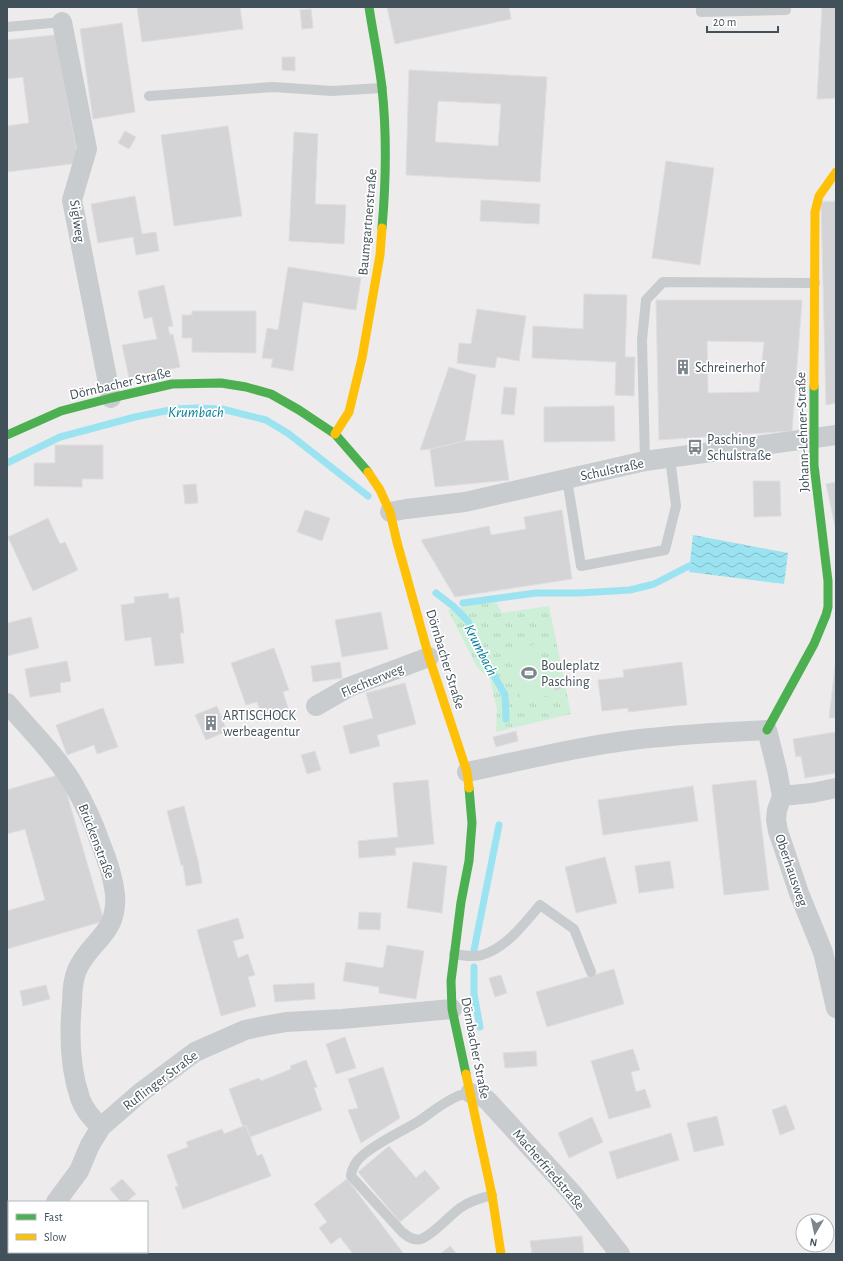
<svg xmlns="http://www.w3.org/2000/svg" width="843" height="1261" viewBox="0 0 843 1261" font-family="'Alegreya Sans',sans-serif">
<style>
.grass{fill:url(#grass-tufts)}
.pitch{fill:#cdefd8}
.water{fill:url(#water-waves)}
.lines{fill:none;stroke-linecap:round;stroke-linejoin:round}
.stream{stroke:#9ce3f2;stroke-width:7}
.building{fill:#d4d4d7;stroke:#dedddf;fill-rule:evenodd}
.lane{stroke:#c8ccce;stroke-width:10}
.street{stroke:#c8ccce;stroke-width:20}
.fast{stroke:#4caf50;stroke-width:9}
.slow{stroke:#ffc107;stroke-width:9}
.labels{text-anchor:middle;stroke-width:3.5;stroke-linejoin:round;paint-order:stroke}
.street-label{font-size:14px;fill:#42505a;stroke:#fff}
.poi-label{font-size:14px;fill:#42505a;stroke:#fff;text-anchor:start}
.water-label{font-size:15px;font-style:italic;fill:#037e97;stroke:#fff}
</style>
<defs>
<pattern id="grass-tufts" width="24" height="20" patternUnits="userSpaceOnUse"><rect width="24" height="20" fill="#cdefd8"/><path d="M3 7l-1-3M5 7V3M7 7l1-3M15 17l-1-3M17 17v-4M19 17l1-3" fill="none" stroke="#b1cfbc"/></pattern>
<pattern id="water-waves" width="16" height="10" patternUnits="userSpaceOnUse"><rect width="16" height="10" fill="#9ce3f2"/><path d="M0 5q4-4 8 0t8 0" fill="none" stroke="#81bac7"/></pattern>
</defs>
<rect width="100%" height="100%" fill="#edebec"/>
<path class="grass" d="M495 600 502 613 549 606 571 714 496 732 497 709 490 679 477 667 448 610Z"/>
<path class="pitch" d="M537 644 550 695 521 702 508 651Z"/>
<path class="water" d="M693 535 788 553 784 584 689 572Z"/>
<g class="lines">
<path class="stream" d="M7 463 60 437 135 417 175 409 197 408 222 409 266 420 289 434 368 496
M436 593 453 606 468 621 478 647 505 695 506 719
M463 603 536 593H579L630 590 654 584 689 566
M474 950 499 825
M474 967V994L480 1027"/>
</g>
<path class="building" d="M137 7H240L243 29 142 42Z
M387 7H509L511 19 395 44Z
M822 7H836V98L817 99Z
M311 9 313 28 302 29 300 10Z
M122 23 135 112 93 119 80 29Z
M55 35 79 163 7 172V126L29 123 23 77 7 79V40Z
M282 57H295V71L282 70Z
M409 70 547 77 540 182 406 175ZM438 101 501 104 498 146 435 142Z
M228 126 242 216 174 226 161 135Z
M125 131 136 137 129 149 118 143Z
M294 132 318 134 315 204 346 205 344 244 289 241Z
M666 161 714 168 700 265 652 258Z
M135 196 142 234 156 232 159 251 136 255 133 237 98 243 91 204Z
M481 200 540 204 539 224 480 221Z
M836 201V403L826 405 821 202Z
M288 267 361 278 356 310 303 302 293 371 271 367 273 359 262 358 267 328 278 330Z
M164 285 173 326 168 327 170 335 173 334 180 367 129 378 122 345 157 339 152 317 144 319 138 291Z
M584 294 627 295 625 357H635L634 396 615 395 616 362 532 358 533 326 583 329Z
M656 300H802L792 431 659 440ZM707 341 764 342 759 392 708 393Z
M477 309 526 316 519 361 497 357 495 368 457 363 459 343 471 344Z
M192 311H256V353L192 352V338H182V315H192Z
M449 367 476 375 465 441 430 449 420 450Z
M504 387 517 388 514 415 501 414Z
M614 406 615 441 544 442V407Z
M503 440 509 480 435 487 430 449 465 441Z
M55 445H103V479H82V487L34 486V463H55Z
M753 481H780L781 516 754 517Z
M836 482V531L826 484Z
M196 484 198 503 185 504 183 485Z
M305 510 330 518 322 541 297 532Z
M562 510 572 579 455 597 421 540 489 526 491 535 526 529 524 517Z
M48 518 60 544 65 542 78 570 33 591 8 537Z
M168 593 169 599 179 597 184 633H180L184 663 155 666 151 637 125 641 121 605 135 603 134 597Z
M381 612 388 649 342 657 335 620Z
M31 617 39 648 7 656V618L8 623Z
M274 648 289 690 283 692 289 711 263 720 257 702 246 705 231 663Z
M836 659V718H829Z
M67 661 71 681 60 683 61 692 30 697 25 669Z
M340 662 342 678 313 682 311 666Z
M682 662 687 705 628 712V708L602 711 598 680 624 677 623 670Z
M560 678 563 688 555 691 552 680Z
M405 683 416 724 377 735 380 746 350 754 343 726 373 718 366 693Z
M217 706 227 731 206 740 195 715Z
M103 708 118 747 97 754 94 745 67 755 56 725Z
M516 731 518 741 496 747 493 737Z
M836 732V773L805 778 801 756 796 757 793 739Z
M315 751 321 770 307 774 301 755Z
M61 774 104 921 7 949V911L45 900 25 829 7 834V790Z
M428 780 434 844 395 848 396 855 359 858 358 841 398 837 393 783Z
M756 780 769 890 724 895 712 785Z
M693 786 698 821 603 835 598 800Z
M184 806 198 861 202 883 186 886 183 865H181L167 811Z
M605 857 617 903 576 913 565 867Z
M670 861 674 888 639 893 635 866Z
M413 862 447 866 442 913 407 908Z
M359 912 381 913 380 930 358 929Z
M238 918 244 938 233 941 238 958 248 954 255 975 248 977 256 1006 221 1016 197 930Z
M387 945 424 951 416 999 379 993V987L343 981 346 962 383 968Z
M614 969 624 1004 547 1027 536 992Z
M501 975 507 993 495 997 489 978Z
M314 983 315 999 275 1002 273 985Z
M46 985 50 999 23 1006 20 991Z
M345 1037 356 1068 336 1074 326 1044Z
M633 1049 640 1070 631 1072 636 1092 645 1089 651 1107 609 1119 591 1061Z
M536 1051 537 1066 505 1068 503 1053Z
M306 1060 317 1087 314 1088 322 1110 250 1137 246 1125 243 1127 229 1089 259 1078 261 1081 291 1069 290 1066Z
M383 1067 400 1118 361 1143 348 1110 358 1108 348 1079Z
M786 1105 795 1129 780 1135 772 1110Z
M717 1116 724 1145 694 1152 687 1123Z
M592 1117 603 1142 569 1158 558 1133Z
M246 1125 257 1156 262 1154 271 1176 183 1209 175 1187 178 1186 167 1155 188 1147 186 1142 222 1129 224 1134Z
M671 1133 679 1160 617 1179 609 1152Z
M389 1146 416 1178 425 1170 440 1188 400 1222 358 1172Z
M122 1179 136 1194 126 1202H121L110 1189Z
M347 1179 403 1253 402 1254H353L340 1237 331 1244 319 1228 327 1222 314 1204Z
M582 1236 584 1254H532L530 1241Z
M450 1246 457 1254H440Z
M71 1252H105L102 1254H73Z"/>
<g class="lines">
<path class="lane" d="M701 7V12L786 10V7
M7 27 62 22
M149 96 273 87 332 91 382 88
M645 461 642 340 646 300 663 282 815 283
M567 479 581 566 665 550 676 506 670 458
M454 954C463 955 473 958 482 955 506 948 524 924 540 905L574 929 591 972
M470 1093C466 1094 460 1095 456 1097 442 1103 431 1113 419 1121 401 1132 380 1141 363 1155 357 1160 352 1167 351 1176L402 1232C407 1236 413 1241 421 1239 433 1235 449 1216 460 1208 470 1201 481 1198 492 1195"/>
<path class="street" d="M62 22 87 149 72 200 111 398
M390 512 406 509 465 502 645 461 836 435
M7 703C28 728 55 754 72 782 83 801 93 821 100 842 107 859 113 876 115 894 118 935 91 939 77 970 73 980 72 992 72 1003 69 1034 70 1068 80 1098 84 1110 92 1119 101 1127
M316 706 349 687 429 657
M467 772C524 760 581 746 640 739 682 734 724 732 767 730L777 770 782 796 777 810 776 820 778 831 799 893 823 952 836 1008
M782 796 812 793 836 788
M470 1093 480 1095 488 1101 573 1194 620 1254
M56 1202 79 1171 90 1145 101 1127 140 1093 195 1052 245 1030 264 1026 286 1022 342 1019 452 1009
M7 1252 9 1250"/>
<path class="fast" d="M369 7C373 34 379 61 382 88 387 135 386 182 382 228
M7 435 61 411 111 398 172 384 221 383 246 387 271 394 299 410 335 434 368 472
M767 730 814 644 826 615 828 607V581L814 465V386
M466 1074 452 1009 451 981 461 902 469 861 472 823 469 788"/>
<path class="slow" d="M814 386 815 212 819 196 836 172
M335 434 349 412 362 358 380 255 382 228
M368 472 380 490 390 512 397 542 429 657 467 772 469 788
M466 1074 492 1195 501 1254"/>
</g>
<defs>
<symbol id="building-bare" viewBox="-9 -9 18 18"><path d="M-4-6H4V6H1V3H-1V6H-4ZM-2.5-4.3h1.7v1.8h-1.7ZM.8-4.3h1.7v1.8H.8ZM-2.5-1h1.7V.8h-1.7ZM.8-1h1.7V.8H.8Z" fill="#7e868d" stroke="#fff" stroke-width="2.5" paint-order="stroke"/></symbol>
<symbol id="bus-bare" viewBox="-9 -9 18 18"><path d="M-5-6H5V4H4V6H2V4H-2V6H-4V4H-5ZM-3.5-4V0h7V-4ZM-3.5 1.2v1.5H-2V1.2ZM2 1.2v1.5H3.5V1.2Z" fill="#7e868d" stroke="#fff" stroke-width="2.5" paint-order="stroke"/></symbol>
<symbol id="stadium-bare" viewBox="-9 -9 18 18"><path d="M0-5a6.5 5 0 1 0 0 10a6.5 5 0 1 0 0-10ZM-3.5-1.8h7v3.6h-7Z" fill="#7e868d" stroke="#fff" stroke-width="2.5" paint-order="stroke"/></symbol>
</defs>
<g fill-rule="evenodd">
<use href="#building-bare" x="672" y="356" width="22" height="22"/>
<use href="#bus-bare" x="684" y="436" width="22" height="22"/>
<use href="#stadium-bare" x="518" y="662" width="22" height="22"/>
<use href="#building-bare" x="200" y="712" width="22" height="22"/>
</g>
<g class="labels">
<g class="street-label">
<text transform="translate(78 221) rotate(82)" y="5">Siglweg</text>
<text transform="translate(367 222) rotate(-85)" y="5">Baumgartnerstraße</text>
<text transform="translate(120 383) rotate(-13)" y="5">Dörnbacher Straße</text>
<text transform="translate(802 432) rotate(-92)" y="5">Johann-Lehner-Straße</text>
<text transform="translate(612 469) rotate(-12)" y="5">Schulstraße</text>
<text transform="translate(446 659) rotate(73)" y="5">Dörnbacher Straße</text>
<text transform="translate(372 680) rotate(-23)" y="5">Flechterweg</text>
<text transform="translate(97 841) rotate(69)" y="5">Brückenstraße</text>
<text transform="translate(792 870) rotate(71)" y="5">Oberhausweg</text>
<text transform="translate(476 1048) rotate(79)" y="5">Dörnbacher Straße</text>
<text transform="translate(160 1080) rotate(-37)" y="5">Ruflinger Straße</text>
<text transform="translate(549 1169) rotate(49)" y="5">Macherfriedstraße</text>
</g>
<g class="poi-label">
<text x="695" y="372">Schreinerhof</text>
<text x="707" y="444">Pasching<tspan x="707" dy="16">Schulstraße</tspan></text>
<text x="541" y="670">Bouleplatz<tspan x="541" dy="16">Pasching</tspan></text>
<text x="223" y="720">ARTISCHOCK<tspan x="223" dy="16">werbeagentur</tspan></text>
</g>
<g class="water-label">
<text x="196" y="417">Krumbach</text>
<text transform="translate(481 650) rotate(63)" y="5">Krumbach</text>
</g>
</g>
<rect width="843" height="1261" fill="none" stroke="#42505a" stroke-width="16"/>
<rect x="8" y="1201" width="140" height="52" fill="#ffffff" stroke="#b3b9bd"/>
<rect x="16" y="1214" width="20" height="6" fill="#4caf50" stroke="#b3b9bd"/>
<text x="44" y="1221" font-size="12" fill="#42505a">Fast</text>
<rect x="16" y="1234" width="20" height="6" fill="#ffc107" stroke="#b3b9bd"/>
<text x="44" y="1241" font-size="12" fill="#42505a">Slow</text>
<g transform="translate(815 1233) rotate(189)"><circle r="19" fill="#ffffff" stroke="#b3b9bd"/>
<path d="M0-3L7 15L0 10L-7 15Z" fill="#7e868d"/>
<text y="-6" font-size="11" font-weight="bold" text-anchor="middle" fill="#42505a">N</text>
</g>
<path d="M707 26v6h71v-6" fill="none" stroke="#42505a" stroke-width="2"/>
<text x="713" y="26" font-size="12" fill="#42505a" stroke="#ffffff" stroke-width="3" paint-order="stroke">20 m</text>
</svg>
